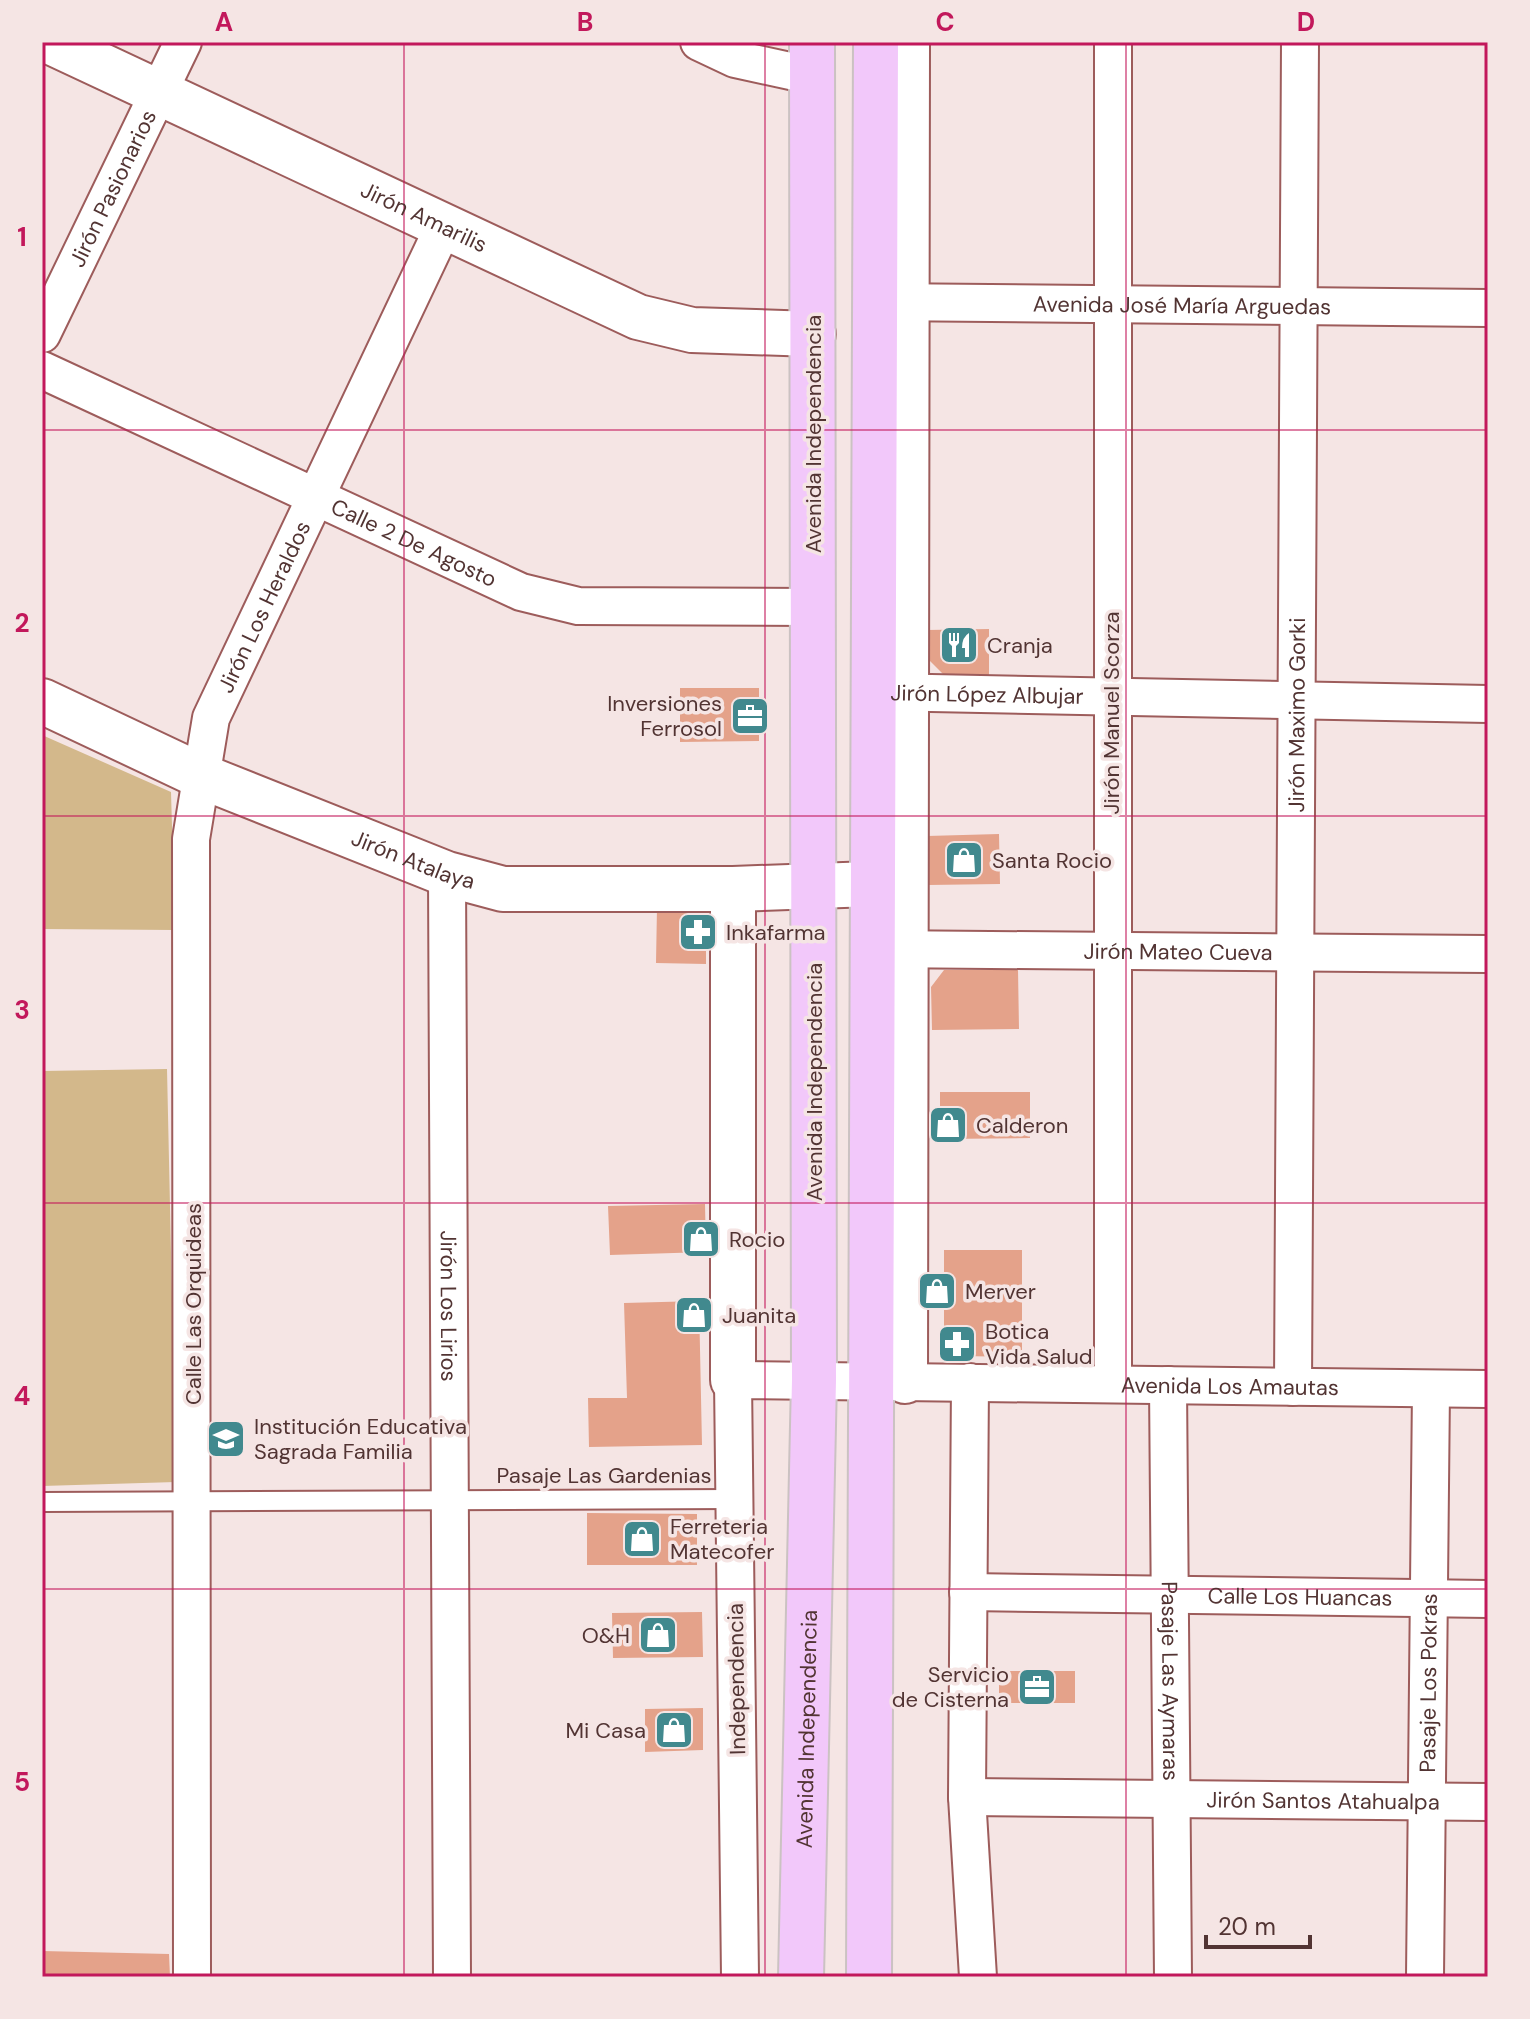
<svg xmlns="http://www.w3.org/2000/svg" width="1530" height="2019" viewBox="0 0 1530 2019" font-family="'DM Sans',sans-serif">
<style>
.green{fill:#d3b88b}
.building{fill:#e4a28a}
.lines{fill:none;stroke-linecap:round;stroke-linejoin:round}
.lane-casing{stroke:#9d5c5b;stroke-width:22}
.street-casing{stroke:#9d5c5b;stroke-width:40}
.secondary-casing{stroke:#9d5c5b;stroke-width:48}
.primary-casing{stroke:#cbc2c2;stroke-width:48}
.lane{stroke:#fff;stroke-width:18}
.street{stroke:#fff;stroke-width:36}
.secondary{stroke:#fff;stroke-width:44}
.primary{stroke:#f2c8fa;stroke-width:44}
.grid{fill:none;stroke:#c2185b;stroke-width:2;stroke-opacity:0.55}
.labels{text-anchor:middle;stroke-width:7;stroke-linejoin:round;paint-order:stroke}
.street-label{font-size:22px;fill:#523433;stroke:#f5e5e4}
.poi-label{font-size:22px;fill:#523433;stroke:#f5e5e4;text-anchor:start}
.neatline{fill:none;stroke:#c2185b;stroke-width:3}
.grid-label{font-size:26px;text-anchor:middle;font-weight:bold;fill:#c2185b}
</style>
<rect width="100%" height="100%" fill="#f5e5e4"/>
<path class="green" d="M42 735 171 792 175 930 42 929Z
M167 1069 176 1482 42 1486V1071Z"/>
<path class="building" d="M989 629V680L950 681 930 661 927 630Z
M680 688H759V741L680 742Z
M999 834 1000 884 928 885 927 836Z
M657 907 696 909 706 921V964L656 963Z
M944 970H1018L1019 1029 932 1030 931 987Z
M940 1092H1030V1138L940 1139Z
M705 1204 706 1252 610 1255 608 1206Z
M944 1250H1022V1357L961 1356 950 1349 944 1334Z
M699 1301 702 1445 589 1447 588 1398H627L624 1303Z
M587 1513 697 1514V1565H587Z
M702 1612 703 1657 613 1658 612 1613Z
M999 1671H1075V1703H999Z
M703 1708V1750L645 1752V1709Z
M42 1951 169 1954 170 1977H42Z"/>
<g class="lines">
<defs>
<path id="lane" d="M42 1502 733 1499"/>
<g id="street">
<path d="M699 42 735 59 813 76"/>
<path d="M1113 42V1384"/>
<path id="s1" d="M880 302 1488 308"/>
<path id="s2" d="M42 334 183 42"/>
<path id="s3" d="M42 370 521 592 578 606 813 607"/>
<path id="s4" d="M881 692 1488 704"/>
<path id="s5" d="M447 874 452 1977"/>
<path id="s6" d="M880 949 1488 954"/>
<path d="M970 1382 967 1797 978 1977"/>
<path id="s7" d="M1168 1385 1173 1977"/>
<path id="s8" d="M1293 1387 1300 42"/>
<path id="s9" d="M968 1592 1488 1599"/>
<path id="s10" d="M967 1797 1488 1802"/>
<path id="s11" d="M192 1977 191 839 211 718 444 226"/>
<path id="s12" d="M740 1977 733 1380 1488 1389"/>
<path id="s13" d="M1425 1977 1431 1389"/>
</g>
<g id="secondary">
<path id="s14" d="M51 42 638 317 692 330 813 334"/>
<path id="s15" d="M42 701 201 776 447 874 503 889H733L871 884"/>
<path d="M733 1380V889"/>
<path d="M905 1381 907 42"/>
</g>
<g id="primary">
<path id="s16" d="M801 1977 814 1380 812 42"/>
<path d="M869 1977 876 42"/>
</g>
</defs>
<use href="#lane" class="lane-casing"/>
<use href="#street" class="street-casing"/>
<use href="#secondary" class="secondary-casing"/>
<use href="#primary" class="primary-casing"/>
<use href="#lane" class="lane"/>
<use href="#street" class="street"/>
<use href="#secondary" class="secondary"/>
<use href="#primary" class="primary"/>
</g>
<path class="grid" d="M404 42V1977M765 42V1977M1126 42V1977M42 430H1488M42 816H1488M42 1203H1488M42 1589H1488"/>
<defs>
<symbol id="restaurant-square" viewBox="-11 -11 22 22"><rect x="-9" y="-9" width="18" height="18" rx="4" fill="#41898e" stroke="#f5e5e4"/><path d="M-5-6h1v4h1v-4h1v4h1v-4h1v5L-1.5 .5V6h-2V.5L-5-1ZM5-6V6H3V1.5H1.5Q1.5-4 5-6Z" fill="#fff"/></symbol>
<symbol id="office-square" viewBox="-11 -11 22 22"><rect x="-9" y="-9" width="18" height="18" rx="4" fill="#41898e" stroke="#f5e5e4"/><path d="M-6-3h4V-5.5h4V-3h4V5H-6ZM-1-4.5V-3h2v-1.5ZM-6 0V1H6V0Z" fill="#fff"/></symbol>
<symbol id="shop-square" viewBox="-11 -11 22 22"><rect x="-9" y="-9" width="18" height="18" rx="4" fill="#41898e" stroke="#f5e5e4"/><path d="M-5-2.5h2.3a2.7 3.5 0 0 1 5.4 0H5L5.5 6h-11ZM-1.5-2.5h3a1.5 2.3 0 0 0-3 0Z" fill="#fff"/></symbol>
<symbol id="pharmacy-square" viewBox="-11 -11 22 22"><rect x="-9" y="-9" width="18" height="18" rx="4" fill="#41898e" stroke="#f5e5e4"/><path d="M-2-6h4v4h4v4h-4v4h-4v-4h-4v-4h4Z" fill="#fff"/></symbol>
<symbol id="school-square" viewBox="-11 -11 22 22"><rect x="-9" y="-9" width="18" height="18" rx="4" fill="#41898e" stroke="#f5e5e4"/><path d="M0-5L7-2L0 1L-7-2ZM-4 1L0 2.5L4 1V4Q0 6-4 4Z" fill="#fff"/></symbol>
</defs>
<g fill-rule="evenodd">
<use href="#restaurant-square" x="937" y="623" width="44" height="44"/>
<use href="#office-square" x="728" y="694" width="44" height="44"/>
<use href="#shop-square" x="942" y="838" width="44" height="44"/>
<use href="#pharmacy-square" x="676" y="910" width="44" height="44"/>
<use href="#shop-square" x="926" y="1103" width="44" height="44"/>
<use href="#shop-square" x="679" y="1217" width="44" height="44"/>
<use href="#shop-square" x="915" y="1269" width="44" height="44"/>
<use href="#shop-square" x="672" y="1293" width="44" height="44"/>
<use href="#pharmacy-square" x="935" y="1322" width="44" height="44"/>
<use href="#school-square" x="204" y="1417" width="44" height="44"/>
<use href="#shop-square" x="620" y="1517" width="44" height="44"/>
<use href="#shop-square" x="636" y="1613" width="44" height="44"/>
<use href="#office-square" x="1015" y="1665" width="44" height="44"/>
<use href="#shop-square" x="652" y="1708" width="44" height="44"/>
</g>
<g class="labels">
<g class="street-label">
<text dy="8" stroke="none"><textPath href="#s2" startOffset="162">Jirón Pasionarios</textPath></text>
<text dy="8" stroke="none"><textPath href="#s14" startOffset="412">Jirón Amarilis</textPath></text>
<text dy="8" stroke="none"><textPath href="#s1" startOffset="302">Avenida José María Arguedas</textPath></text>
<text transform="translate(813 434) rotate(-90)" y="8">Avenida Independencia</text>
<text dy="8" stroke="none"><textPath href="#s3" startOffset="410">Calle 2 De Agosto</textPath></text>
<text dy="8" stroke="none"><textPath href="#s11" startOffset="1384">Jirón Los Heraldos</textPath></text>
<text dy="8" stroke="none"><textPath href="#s4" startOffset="106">Jirón López Albujar</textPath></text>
<text transform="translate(1111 713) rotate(-90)" y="8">Jirón Manuel Scorza</text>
<text dy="8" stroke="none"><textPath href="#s8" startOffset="672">Jirón Maximo Gorki</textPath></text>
<text dy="8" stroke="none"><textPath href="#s15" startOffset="404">Jirón Atalaya</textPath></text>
<text dy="8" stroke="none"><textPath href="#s6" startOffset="298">Jirón Mateo Cueva</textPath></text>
<text transform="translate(814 1082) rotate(-90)" y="8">Avenida Independencia</text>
<text transform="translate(193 1304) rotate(-90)" y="8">Calle Las Orquideas</text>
<text dy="8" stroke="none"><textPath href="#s5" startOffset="432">Jirón Los Lirios</textPath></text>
<text dy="8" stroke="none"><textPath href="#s12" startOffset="1094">Avenida Los Amautas</textPath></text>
<text x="604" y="1483">Pasaje Las Gardenias</text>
<text dy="8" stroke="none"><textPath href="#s9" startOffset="332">Calle Los Huancas</textPath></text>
<text transform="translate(736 1679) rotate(-91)" y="8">Independencia</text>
<text dy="8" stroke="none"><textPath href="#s7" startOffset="296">Pasaje Las Aymaras</textPath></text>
<text dy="8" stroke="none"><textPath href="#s13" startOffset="294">Pasaje Los Pokras</textPath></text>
<text dy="8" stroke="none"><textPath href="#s16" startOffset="248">Avenida Independencia</textPath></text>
<text dy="8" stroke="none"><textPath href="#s10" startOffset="356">Jirón Santos Atahualpa</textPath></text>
</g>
<g class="poi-label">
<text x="987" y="653">Cranja</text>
<text x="722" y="711" text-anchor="end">Inversiones<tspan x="722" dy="25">Ferrosol</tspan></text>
<text x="992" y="868">Santa Rocio</text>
<text x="726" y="940">Inkafarma</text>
<text x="976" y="1133">Calderon</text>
<text x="729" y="1247">Rocio</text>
<text x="965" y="1299">Merver</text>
<text x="722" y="1323">Juanita</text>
<text x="985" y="1339">Botica<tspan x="985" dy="25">Vida Salud</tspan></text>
<text x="254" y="1434">Institución Educativa<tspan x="254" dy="25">Sagrada Familia</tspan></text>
<text x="670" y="1534">Ferreteria<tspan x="670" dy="25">Matecofer</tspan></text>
<text x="630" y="1643" text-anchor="end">O&amp;H</text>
<text x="1009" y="1682" text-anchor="end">Servicio<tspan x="1009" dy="25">de Cisterna</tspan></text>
<text x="646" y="1738" text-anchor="end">Mi Casa</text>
</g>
</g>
<rect width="1530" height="2019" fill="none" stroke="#f5e5e4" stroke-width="88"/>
<path d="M1206 1935v12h104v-12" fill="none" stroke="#523433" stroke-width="4"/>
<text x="1218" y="1935" font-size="24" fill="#523433" stroke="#f5e5e4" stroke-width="6" paint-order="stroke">20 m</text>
<rect x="44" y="44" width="1442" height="1931" class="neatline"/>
<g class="grid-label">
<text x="224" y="31">A</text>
<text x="585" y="31">B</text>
<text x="945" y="31">C</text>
<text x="1306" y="31">D</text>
<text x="22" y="246">1</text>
<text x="22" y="632">2</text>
<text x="22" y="1019">3</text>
<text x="22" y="1405">4</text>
<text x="22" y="1791">5</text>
</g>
</svg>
